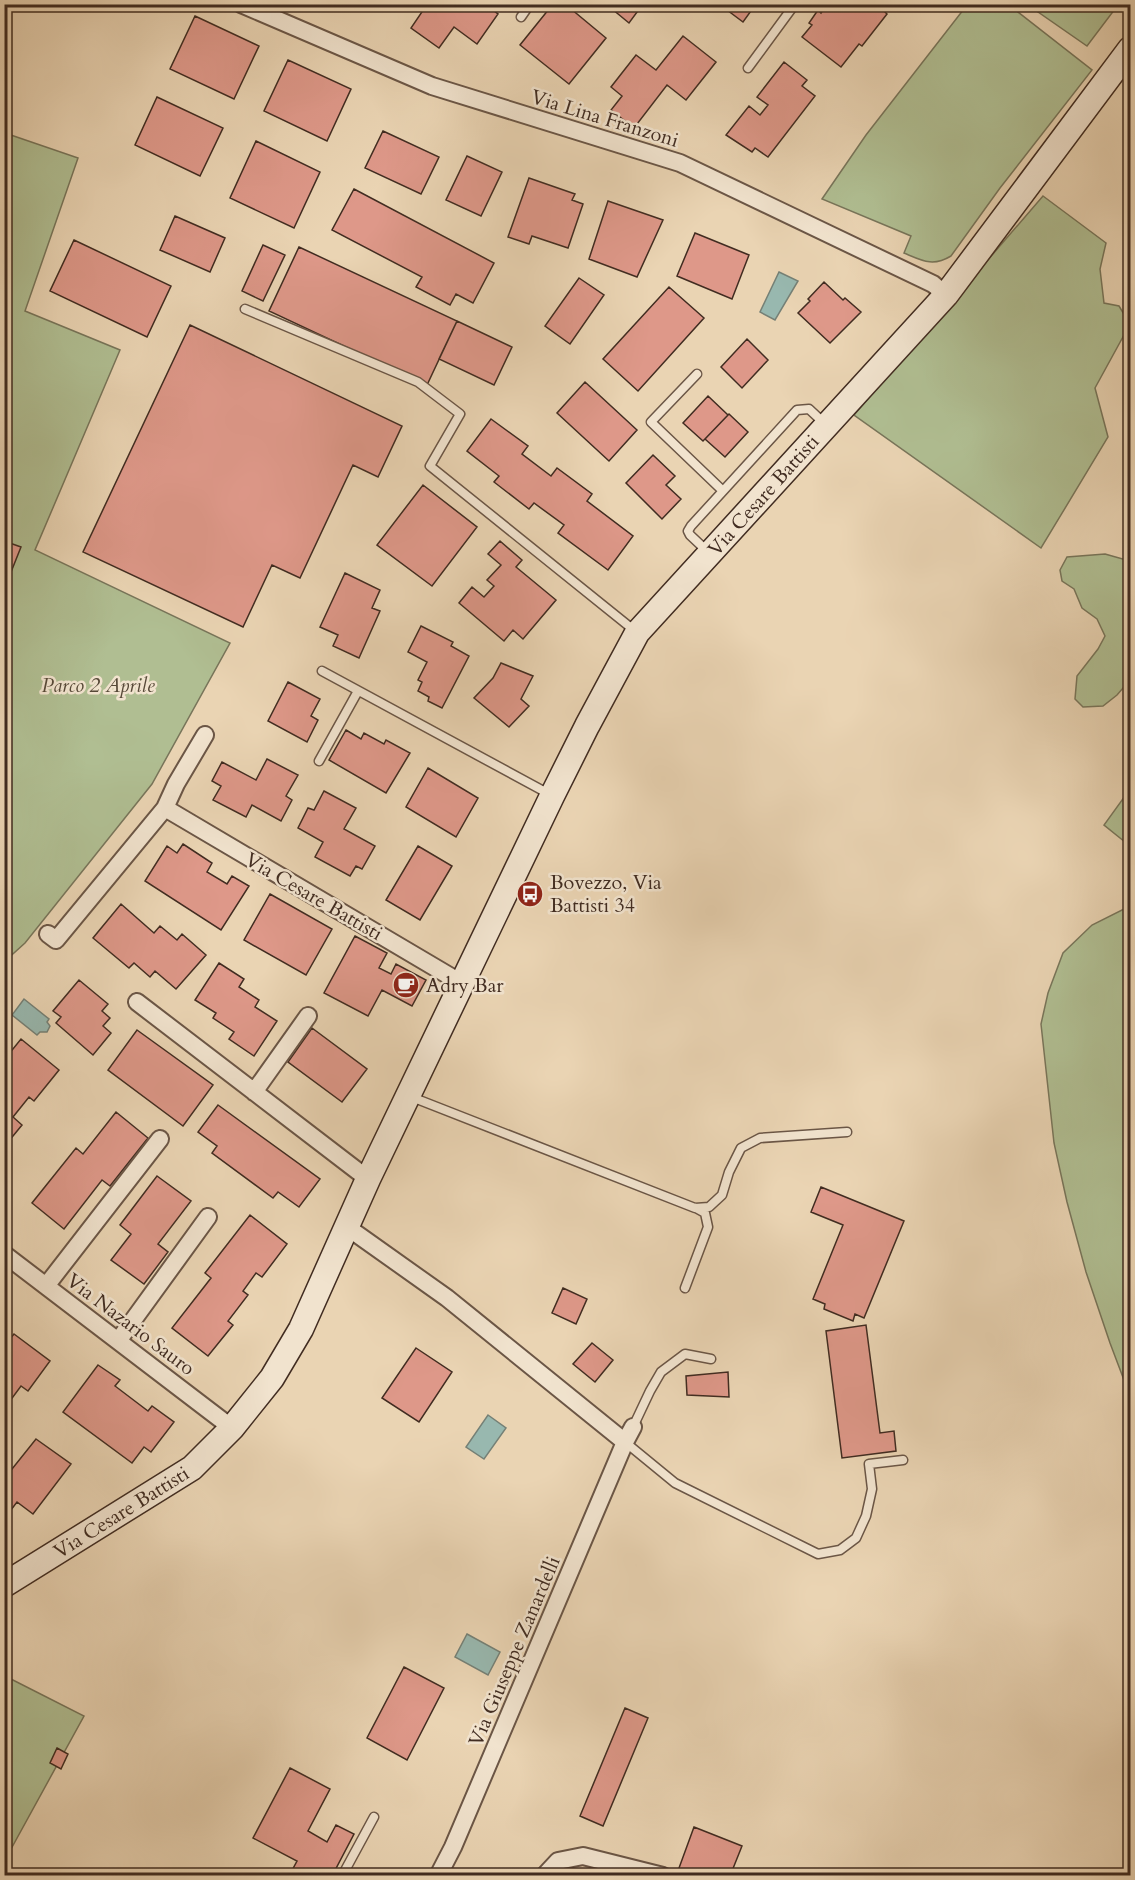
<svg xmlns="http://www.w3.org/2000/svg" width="1135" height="1880" viewBox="0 0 1135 1880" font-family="Cardo,serif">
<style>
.green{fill:#b0be92;stroke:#78755a;stroke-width:1.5}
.water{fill:#98b8af;stroke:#758076;stroke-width:1.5}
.building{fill:#de9889;stroke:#412c21;stroke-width:1.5}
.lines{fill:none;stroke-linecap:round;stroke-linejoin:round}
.lane-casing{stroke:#6b5646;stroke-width:11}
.street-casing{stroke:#6b5646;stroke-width:20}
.secondary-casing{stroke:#412c21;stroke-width:27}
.lane{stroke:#f1e3ce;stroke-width:8}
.street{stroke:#f1e3ce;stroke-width:16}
.secondary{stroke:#f1e3ce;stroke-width:24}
.labels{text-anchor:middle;stroke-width:5;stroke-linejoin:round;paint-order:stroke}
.street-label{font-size:20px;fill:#412c21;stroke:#f1e3ce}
.park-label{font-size:20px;font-style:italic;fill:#574938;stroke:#f1e3ce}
.poi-label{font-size:20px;fill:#412c21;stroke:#f1e3ce;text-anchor:start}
</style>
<rect width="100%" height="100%" fill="#ead4b3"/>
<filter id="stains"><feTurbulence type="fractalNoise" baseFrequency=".00333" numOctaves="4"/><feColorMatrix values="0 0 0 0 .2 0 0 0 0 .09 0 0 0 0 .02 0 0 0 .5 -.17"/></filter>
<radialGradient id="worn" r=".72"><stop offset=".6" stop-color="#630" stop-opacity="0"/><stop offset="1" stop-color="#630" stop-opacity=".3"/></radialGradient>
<path class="green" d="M967 5H1009L1092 70 1000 188 951 256C933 267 923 261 904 253L911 236 822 199 866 135Z
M1028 5H1118L1087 46Z
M5 133 78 158 25 311 120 350 35 550 230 643 152 784 25 943 5 961Z
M1043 196 1106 243 1100 269 1104 303 1119 306 1130 324 1095 388 1108 437 1041 548 854 415Z
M1105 554 1130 561V680L1117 695 1103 706 1083 707 1075 699 1077 676 1098 649 1105 636 1097 619 1082 608 1074 589 1062 581 1060 570 1067 557Z
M1130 789V835L1125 842 1104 825Z
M1130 906V1396L1110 1343 1086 1272 1067 1202 1054 1143 1041 1024 1048 993 1063 953 1092 925Z
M5 1676 84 1716 5 1860Z"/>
<path class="water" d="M779 272 798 281 775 320 760 312Z
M24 999 49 1019 47 1022 50 1026 47 1032H40L37 1035 12 1015Z
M488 1415 506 1428 484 1459 466 1447Z
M467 1634 500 1652 488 1675 455 1657Z"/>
<path class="building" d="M423 4H485L498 14 477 44 454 27 439 48 411 28 426 6Z
M553 4H565L606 38 569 84 520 45Z
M606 4H643L629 23Z
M719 4H756L743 22Z
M827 4H891L885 12 887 14 862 46 859 44 841 67 802 37 812 25 809 23 818 10 821 13Z
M195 16 259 46 234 99 170 69Z
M683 36 716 62 686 100 667 85 634 128 611 110 622 96 611 87 636 55 656 70Z
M288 60 351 89 327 141 264 111Z
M784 62 807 80 802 86 815 96 768 157 755 148 752 152 726 135 749 106 760 115 768 105 757 97Z
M157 97 223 128 200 176 135 145Z
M383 131 439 157 421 194 365 168Z
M256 141 320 172 294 228 230 198Z
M467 156 502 172 481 216 446 200Z
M529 178 575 194 572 200 583 204 568 248 532 236 529 244 508 237Z
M354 189 494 263 473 303 456 294 450 305 416 287 422 277 332 230Z
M608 201 663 220 637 277 589 259Z
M175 216 225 238 210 272 160 250Z
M695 233 749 255 732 299 677 276Z
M74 240 171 286 147 337 50 291Z
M263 245 285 255 263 301 242 291Z
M299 247 457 321 427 385 269 311Z
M579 278 604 295 570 344 545 326Z
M824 282 843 300 845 298 861 312 830 343 798 313 810 301 808 299Z
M669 287 704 318 638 391 603 359Z
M457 321 512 347 494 385 439 359Z
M190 325 402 426 378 477 353 465 300 578 272 565 243 627 83 552Z
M747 339 768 360 742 388 721 367Z
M585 382 637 430 609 461 557 413Z
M708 396 728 415 703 441 683 423Z
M729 414 748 432 725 457 705 439Z
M491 419 528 446 522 454 551 476 557 468 592 494 587 501 633 536 608 570 558 533 564 525 534 503 529 509 494 482 499 476 467 451Z
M653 455 675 476 666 485 681 499 662 519 626 483Z
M423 485 477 527 432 586 377 545Z
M4 541 21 547 7 582 4 581Z
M500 541 522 560 516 567 556 600 523 639 513 630 504 641 459 603 472 587 484 597 494 586 487 580 501 565 488 554Z
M345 573 380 590 372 608 380 611 359 658 333 646 338 635 320 627Z
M421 626 453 642 451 646 469 656 442 708 428 701 429 697 418 691 422 682 418 680 427 662 408 652Z
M501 663 533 676 521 699 529 706 509 727 474 698 493 678Z
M288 682 320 699 311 716 318 720 307 742 268 721Z
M346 730 361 739 364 733 384 744 386 740 410 753 386 793 329 760Z
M267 759 298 775 286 796 292 800 281 821 252 805 246 817 213 800 221 786 212 781 222 762 256 780Z
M428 768 478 798 456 837 406 807Z
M324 791 356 808 344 829 375 846 362 869 356 866 350 876 315 857 323 842 298 828 308 808 314 810Z
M183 844 212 863 207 872 227 884 232 876 249 886 221 930 145 881 167 846 177 853Z
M418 846 452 866 420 920 386 900Z
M270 894 332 929 306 975 244 940Z
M121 904 154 933 160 926 177 940 182 934 206 955 176 989 155 971 150 977 134 963 129 968 93 938Z
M355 936 387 953 379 968 391 974 396 964 426 980 412 1006 382 990 368 1016 324 993Z
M219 963 244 979 239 987 259 1000 255 1007 277 1021 254 1056 229 1039 234 1032 213 1018 216 1013 195 1000Z
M79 980 108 1004 102 1011 110 1018 103 1026 111 1033 93 1055 56 1023 61 1017 53 1011Z
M312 1028 367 1069 342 1102 288 1062Z
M137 1030 213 1085 183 1126 108 1070Z
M21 1039 59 1070 34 1101 29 1097 13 1117 22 1125 4 1147V1060Z
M218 1105 320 1179 299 1207 278 1192 273 1198 212 1153 217 1146 198 1132Z
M116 1112 148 1138 110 1186 102 1180 64 1229 32 1203 76 1148 83 1154Z
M157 1176 191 1201 158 1244 168 1252 144 1284 111 1260 131 1234 120 1225Z
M821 1187 904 1221 864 1318 855 1314 853 1321 824 1309 825 1304 813 1299 843 1225 811 1212Z
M250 1215 287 1244 262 1277 256 1273 243 1291 248 1295 228 1321 233 1325 208 1356 172 1328 211 1278 205 1273Z
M563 1288 587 1299 576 1324 552 1313Z
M866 1325 880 1433 894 1431 896 1451 842 1458 826 1331Z
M14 1334 50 1361 28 1391 21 1386 4 1409V1346Z
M592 1343 613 1360 595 1382 573 1364Z
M416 1348 452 1372 419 1422 382 1398Z
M98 1365 120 1380 115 1386 148 1411 152 1406 174 1422 151 1452 144 1447 132 1463 63 1412Z
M728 1372 729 1397 687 1395 686 1376Z
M36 1439 71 1464 33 1514 17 1502 4 1519V1479Z
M404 1667 444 1688 407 1760 367 1738Z
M625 1708 648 1718 603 1826 580 1816Z
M57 1748 68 1754 61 1769 50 1763Z
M290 1768 330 1789 308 1831 327 1842 336 1825 354 1834 332 1876H289L297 1861 253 1838Z
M694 1827 742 1846 730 1876H699L679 1868Z"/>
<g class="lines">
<defs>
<path id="lane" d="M521 17 530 4
M748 68 795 4
M245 309 418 382 460 414 430 466 635 631
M697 374 651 422 723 491
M707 551 690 535 688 531 691 526 797 410 809 409 824 423
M322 671 551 795
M319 761 358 691
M409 1096 695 1208 709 1207 722 1195 729 1172 741 1148 760 1138 847 1132
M685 1288 708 1227 705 1213 696 1208
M633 1427 650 1391 661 1372 685 1354 711 1359
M625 1442 675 1483 818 1554 840 1550 856 1538 866 1516 872 1489 869 1464 903 1460
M342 1876 374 1817
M1125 1876 1130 1865"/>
<path id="street" d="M241 4 432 86 680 163 933 284 946 295
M165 808 463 984
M48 934 56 940 165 808 176 784 205 735
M137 1002 368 1179
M254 1092 308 1016
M347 1227 447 1298 625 1442
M4 1254 232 1428
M46 1286 160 1139
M118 1341 208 1217
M438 1876 453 1847 625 1442 633 1427
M544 1876 558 1861 583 1856 663 1876"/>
<path id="secondary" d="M4 1585 192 1468 232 1428 272 1378 301 1329 368 1179 552 796 587 726 637 633 946 295 1130 49"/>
</defs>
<use href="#lane" class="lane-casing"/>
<use href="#street" class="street-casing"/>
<use href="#secondary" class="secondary-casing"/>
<use href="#lane" class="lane"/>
<use href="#street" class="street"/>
<use href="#secondary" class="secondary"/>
</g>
<defs>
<symbol id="bus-disc" viewBox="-11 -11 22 22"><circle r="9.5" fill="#8f2418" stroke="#f1e3ce"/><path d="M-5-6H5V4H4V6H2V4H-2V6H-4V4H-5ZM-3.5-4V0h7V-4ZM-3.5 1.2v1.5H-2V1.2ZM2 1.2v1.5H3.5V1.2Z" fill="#fff"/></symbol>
<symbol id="cafe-disc" viewBox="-11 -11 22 22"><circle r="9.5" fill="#8f2418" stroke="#f1e3ce"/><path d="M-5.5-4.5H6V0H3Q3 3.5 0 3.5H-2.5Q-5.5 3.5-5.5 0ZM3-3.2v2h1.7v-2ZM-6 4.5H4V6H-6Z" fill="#fff"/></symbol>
</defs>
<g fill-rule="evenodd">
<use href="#bus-disc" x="515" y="879" width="30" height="30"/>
<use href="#cafe-disc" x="391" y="970" width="30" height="30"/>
</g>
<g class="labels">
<g class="street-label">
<text transform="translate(605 118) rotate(17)" y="7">Via Lina Franzoni</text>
<text transform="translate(763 495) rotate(-48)" y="7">Via Cesare Battisti</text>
<text transform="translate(314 896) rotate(30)" y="7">Via Cesare Battisti</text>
<text transform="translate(131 1324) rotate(37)" y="7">Via Nazario Sauro</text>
<text transform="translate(121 1512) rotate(-32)" y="7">Via Cesare Battisti</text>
<text transform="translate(514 1651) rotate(-67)" y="7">Via Giuseppe Zanardelli</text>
</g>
<g class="park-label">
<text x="98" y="692">Parco 2 Aprile</text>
</g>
<g class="poi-label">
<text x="550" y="889">Bovezzo, Via<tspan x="550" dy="23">Battisti 34</tspan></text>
<text x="426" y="992">Adry Bar</text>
</g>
</g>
<rect width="1135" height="1880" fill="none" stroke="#ead4b3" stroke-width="24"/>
<rect x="6" y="6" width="1123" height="1868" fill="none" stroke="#412c21" stroke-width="3"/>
<rect x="12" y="12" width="1111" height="1856" fill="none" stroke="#412c21" stroke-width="1.5"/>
<rect width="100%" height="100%" filter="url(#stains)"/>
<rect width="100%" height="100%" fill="url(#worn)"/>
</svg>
